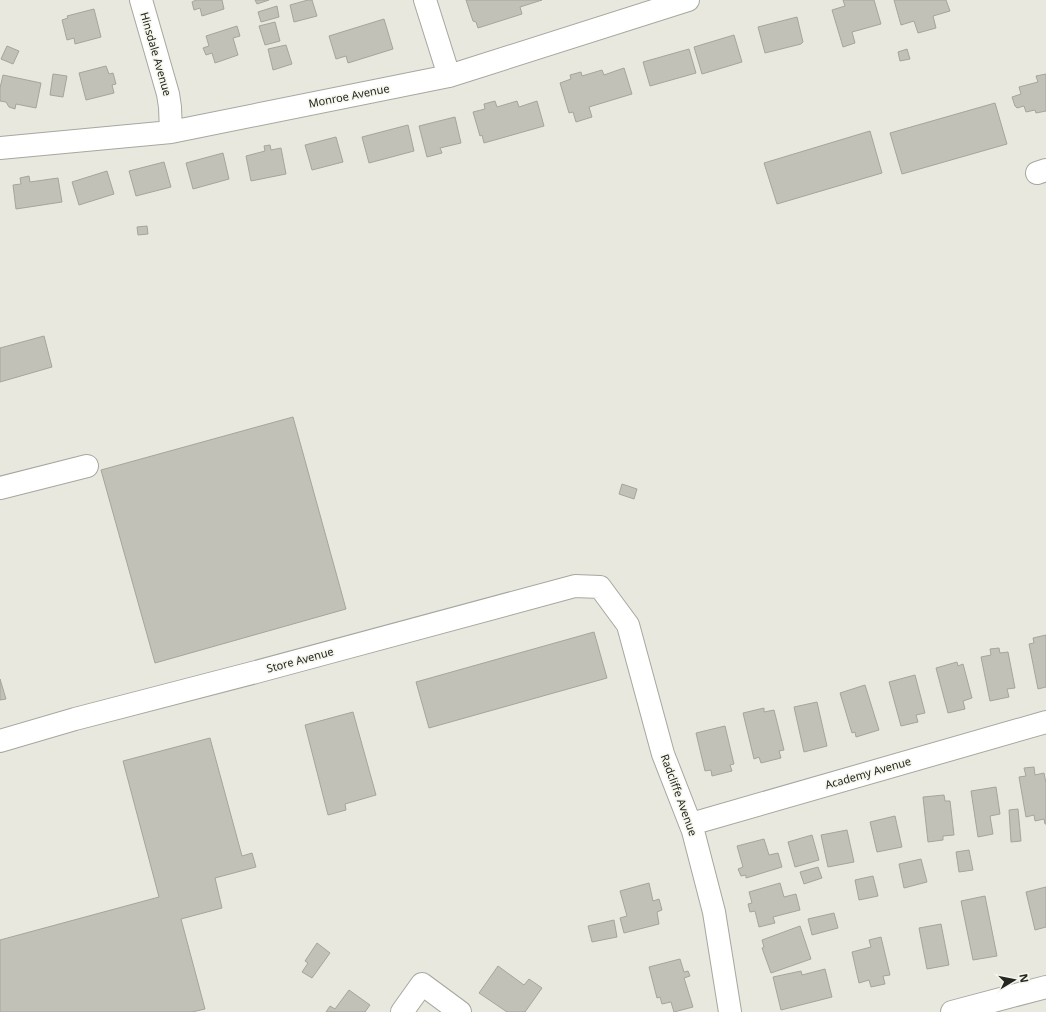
<svg xmlns="http://www.w3.org/2000/svg" width="1046" height="1012" viewBox="0 0 1046 1012" font-family="'Noto Sans',sans-serif">
<style>
.building{fill:#c1c1b8;stroke:#a5a59c}
.lines{fill:none;stroke-linecap:round;stroke-linejoin:round}
.minor-casing{stroke:#a6a79e;stroke-width:24}
.minor{stroke:#fff;stroke-width:22}
.labels{text-anchor:middle;stroke-width:3;stroke-linejoin:round;paint-order:stroke}
.street-label{font-size:11px;fill:#252521;stroke:#f5f6ec}
</style>
<rect width="100%" height="100%" fill="#e8e8df"/>
<path class="building" d="M196 0H222L224 9 202 16 200 8 194 10 192 2Z
M255 0H269L257 4Z
M308 0H312L317 16 294 22 290 5Z
M466 0H542L520 7 522 14 478 28 476 22 473 21Z
M843 0H874L881 24 852 32 855 43 843 47 832 10 845 6Z
M894 0H946L950 11 933 16 936 28 918 33 914 21 901 25Z
M277 6 279 17 261 22 258 12Z
M94 9 101 37 75 44 74 38 67 40 62 20 68 18 67 16Z
M797 17 803 42 801 44 765 53 758 27Z
M384 19 393 49 348 63 346 56 336 59 329 36Z
M275 22 280 41 265 45 259 26Z
M237 26 240 36 233 38 238 55 215 63 212 53 206 55 203 48 209 46 206 36Z
M734 35 742 62 702 74 694 47Z
M286 45 292 64 273 70 268 49Z
M7 46 19 51 13 64 1 59Z
M689 49 696 73 650 86 643 62Z
M907 49 910 59 900 61 898 52Z
M106 66 109 74 113 73 116 84 112 85 114 93 86 100 79 73Z
M624 68 632 94 589 107 592 117 576 122 573 112 569 113 560 83 571 79 570 75 581 72 582 76 602 70 604 75Z
M53 74 67 76 63 97 50 95Z
M1046 74V111L1036 113 1035 110 1026 112 1024 106 1017 108 1015 106 1012 97 1021 94 1019 87 1038 82 1036 76Z
M3 75 41 83 36 108 16 104 15 109 9 107 6 102 0 101V88Z
M495 101 497 107 517 101 519 107 537 101 544 126 484 143 482 135 480 136 473 112 485 109 484 104Z
M995 103 1007 144 902 174 890 133Z
M455 117 461 143 440 148 442 153 427 157 419 126Z
M408 125 414 151 369 163 362 137Z
M870 131 882 173 777 204 764 163Z
M336 137 343 162 312 170 305 145Z
M270 145 271 150 281 148 286 174 251 181 246 156 265 151 264 146Z
M223 153 229 179 193 189 186 163Z
M164 162 171 187 136 196 129 171Z
M107 171 114 194 79 205 72 182Z
M29 176 30 182 58 178 62 202 16 209 13 185 21 184 20 178Z
M147 226 148 234 138 235 137 227Z
M44 336 52 367 0 382V348Z
M293 417 346 609 155 663 101 470Z
M622 484 637 489 634 499 619 494Z
M594 632 607 678 429 728 416 682Z
M1046 635V687L1038 689 1029 644 1034 643 1033 638Z
M999 648 1000 653 1008 652 1015 688 1007 689 1009 697 990 701 981 657 991 655 990 649Z
M957 662 958 666 963 664 972 698 963 701 965 709 948 713 936 668Z
M915 675 925 713 916 715 918 722 901 726 889 682Z
M0 679 6 699 0 700Z
M865 685 879 730 856 737 855 732 852 733 840 693Z
M817 702 827 746 804 752 794 707Z
M764 708V712L774 710 784 750 779 751 781 758 761 763 759 757 754 759 743 713Z
M353 712 376 795 345 804 346 810 328 815 305 725Z
M725 726 734 764 730 765 732 771 712 776 711 770 705 771 696 733Z
M210 738 242 856 252 853 256 867 215 878 222 908 181 919 205 1009 192 1012H0V940L159 897 123 761Z
M1034 767 1035 775 1044 773 1046 783V824H1045L1044 819 1035 821 1034 815 1026 817 1019 777 1026 776 1024 768Z
M996 787 1000 814 990 816 993 834 978 837 971 791Z
M944 795 945 801H950L954 835 943 836V840L928 842 923 797Z
M1018 809 1021 841 1011 842 1009 810Z
M895 816 902 847 877 852 870 822Z
M847 830 854 862 828 867 821 835Z
M812 835 819 860 795 867 788 842Z
M764 839 769 855 778 853 782 867 746 878V875L741 876 738 869 743 867 737 846Z
M969 850 973 870 959 872 956 852Z
M921 859 927 882 904 888 899 864Z
M818 867 822 878 804 884 800 872Z
M873 876 878 896 859 900 855 880Z
M649 883 653 901 659 899 662 910 657 912 659 924 624 933 620 918 627 916 620 891Z
M780 883 784 897 796 894 800 910 773 917 775 923 759 927 755 911 750 912 748 904 752 903 749 892Z
M1046 887V927L1035 930 1026 892Z
M985 896 997 956 973 960 961 901Z
M834 913 838 928 812 935 808 919Z
M614 920 617 937 592 942 588 926Z
M941 924 949 965 927 969 919 928Z
M800 926 811 959 771 973 762 948 764 947 762 940Z
M881 937 890 975 883 976 885 984 871 987 869 980 859 983 852 952 871 947 869 940Z
M317 943 330 953 312 978 302 972 308 963 305 961Z
M680 959 684 972 688 971 690 976 684 978 693 1007 674 1012 671 1002 662 1004 660 997 657 998 649 967Z
M498 966 524 985 529 979 542 988 525 1012H507L479 993Z
M825 969 832 997 781 1010 773 977 801 971 802 975Z
M349 990 370 1005 365 1012H326L330 1006 335 1009Z"/>
<g class="lines">
<defs>
<path id="minor" d="M141 0 168 94 170 107 171 132
M425 0 449 76
M0 148 171 132 449 76 688 0
M1037 173 1046 170
M0 488 87 466
M0 741 75 719 256 672 575 586 600 587 628 625 663 754 693 831 714 912 730 1012
M691 824 1046 722
M402 1012 422 984 460 1012
M952 1012 1046 987"/>
</defs>
<use href="#minor" class="minor-casing"/>
<use href="#minor" class="minor"/>
</g>
<g class="labels">
<g class="street-label">
<text transform="translate(156 54) rotate(74)" y="4">Hinsdale Avenue</text>
<text transform="translate(349 96) rotate(-11)" y="4">Monroe Avenue</text>
<text transform="translate(300 660) rotate(-15)" y="4">Store Avenue</text>
<text transform="translate(868 773) rotate(-16)" y="4">Academy Avenue</text>
<text transform="translate(679 795) rotate(70)" y="4">Radcliffe Avenue</text>
</g>
</g>
<g transform="translate(1014 980) rotate(80)" stroke="#f5f6ec" stroke-width="3" paint-order="stroke">
<path d="M0-3L7 15L0 10L-7 15Z" fill="#252521"/>
<text y="-6" font-size="11" font-weight="bold" text-anchor="middle" fill="#252521">N</text>
</g>
</svg>
